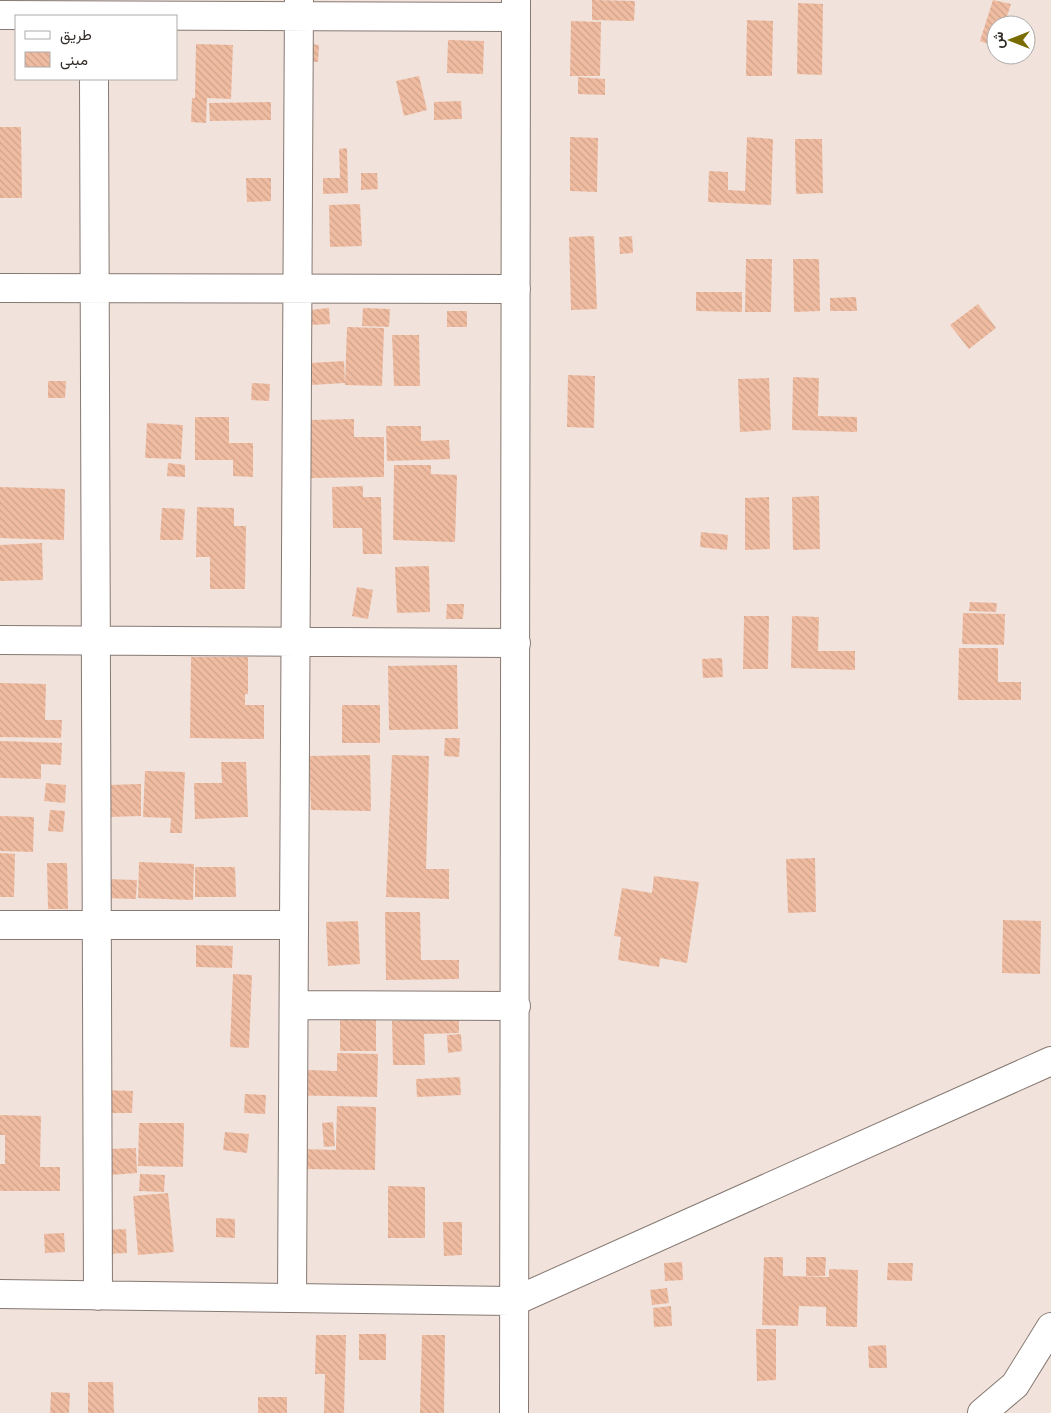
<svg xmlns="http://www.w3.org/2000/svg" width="1051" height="1413" viewBox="0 0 1051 1413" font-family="'PT Sans',Vazirmatn,sans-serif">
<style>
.building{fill:url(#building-back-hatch)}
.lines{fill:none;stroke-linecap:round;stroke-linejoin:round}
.minor-casing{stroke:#867973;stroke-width:30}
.minor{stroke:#fff;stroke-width:28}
</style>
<defs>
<pattern id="building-back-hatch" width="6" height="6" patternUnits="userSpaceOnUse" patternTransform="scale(1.25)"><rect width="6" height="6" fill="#f0bca1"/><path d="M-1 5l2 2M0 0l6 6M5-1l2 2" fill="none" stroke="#cea28b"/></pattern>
</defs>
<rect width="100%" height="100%" fill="#f1e2db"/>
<path class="building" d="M592 0 635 1 634 21 592 20Z
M993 0 1011 4 1004 25H996V47L980 41Z
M798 3 823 4 822 75 797 74Z
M747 20 773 21 772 76H746Z
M571 21 601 22 600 76H570Z
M448 40 484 41 483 74 447 73Z
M303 43 319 45 318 62 301 61Z
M196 44 233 45 231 99 207 98 206 123 191 122 192 98H195Z
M419 76 427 110 404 116 396 81Z
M578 77 605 79V95L578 94Z
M461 101 462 119 434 120V102Z
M271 102V120L210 121 209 103Z
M0 127H21L22 198H0Z
M570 137 598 138 597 192 570 191Z
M747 137 773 139 771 205 708 202 709 171 728 172V190L745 191Z
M795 139H822L823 193 796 194Z
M347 148 348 193 323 194V178H340L339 149Z
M361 173H377L378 189 361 190Z
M246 178H271V201L247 202Z
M360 204 362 246 330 247 329 205Z
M594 236 597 309 571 310 569 237Z
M632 236 633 253 620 254 619 237Z
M746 259H772L771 312H745Z
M793 259H819L820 311 794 312Z
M696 292H742V312L696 311Z
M856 297 857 311H830V298Z
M978 304 996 328 969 349 950 325Z
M329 308 330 324 311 325 310 310Z
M363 308 390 309 389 327 362 326Z
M447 311H467V327H447Z
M347 327 384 328 382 386 345 385Z
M392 335H419L420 386H394Z
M344 361 345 383 311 385 310 363Z
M568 375 595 376 594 428 567 427Z
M793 377 819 378 818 416 857 417V432L792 430Z
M769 378 771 430 740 432 738 379Z
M48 381H66L65 398H48Z
M252 383 270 384 269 401 251 400Z
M195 417H229V443H253V477L233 476V460H195Z
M354 419V437H384V477L310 478 309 420Z
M147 423 183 425 181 459 145 458Z
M386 426H421V441L449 440 450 459 387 461Z
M168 463 185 465V477L167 476Z
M394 465H431V474L457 475 455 542 393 540Z
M363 486V497H381L382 554H363L362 528H333L332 487Z
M0 487 65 489 64 540 0 538Z
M819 496 820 549 793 550 792 497Z
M769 497 770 549 745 550V498Z
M197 507 234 508V526H246L245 589H210V557H196Z
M162 508 185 509 183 540H160Z
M701 532 728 535 727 550 700 547Z
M42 543 43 580 0 581V545Z
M429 566 430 612 397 613 395 567Z
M357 587 373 590 368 619 352 616Z
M970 602 997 603 996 612 969 611Z
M447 604H464L463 619H446Z
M963 613 1005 614 1004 645 962 644Z
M744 616H769L768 669H743Z
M792 616 819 617 818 651H855V670L791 668Z
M959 648H998V682H1021V700H958Z
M191 657H248V694H245V705H264V739L190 738Z
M722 658 723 677 703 678 702 659Z
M457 665 458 729 389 730 388 666Z
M0 683 46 684 45 720H62L61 738 0 737Z
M342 705H380V743H342Z
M445 738H460L459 757 444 756Z
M0 741 62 743 61 765 41 764V779L0 778Z
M370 755 371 811 311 810 309 756Z
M392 755 429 756 426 869H449V899L386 897Z
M221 762H246L248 817 195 819 194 783H222Z
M145 771 185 772 182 833H170L171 818 143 817Z
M46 783 66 785 65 803 44 801Z
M141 784V816L108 817 107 785Z
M50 810 65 811 63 832 48 831Z
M0 816 34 817 33 852 0 851Z
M0 853 15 854 14 897H0Z
M815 858 816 912 788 913 786 859Z
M139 862 194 864 193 900 138 898Z
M47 863H67L68 909H48Z
M195 867H235L236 897H195Z
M654 876 699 882 687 963 660 958 659 967 618 960 621 937 614 936 622 888 652 893Z
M105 879 137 880 136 899 104 898Z
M385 912H420L421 960H459V979L386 980Z
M1003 920 1041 921 1040 974 1002 973Z
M358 921 360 964 328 966 326 922Z
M196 945 233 946 232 968 196 967Z
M233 974 252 975 249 1048 230 1047Z
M376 1016V1051H340V1017Z
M459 1017V1033L424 1034 425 1065H393L392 1021Z
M461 1034 462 1051 448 1053 447 1035Z
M337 1053 378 1054 377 1097 282 1095V1069L337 1071Z
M460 1077 461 1095 417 1097 416 1079Z
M104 1090 133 1091 132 1113H104Z
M245 1094 266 1095 265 1114 244 1113Z
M337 1106 376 1107 375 1170 302 1169V1149L336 1150Z
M0 1115 41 1116 40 1167H60V1191H0V1164H5V1135H0Z
M333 1122 335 1146 324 1147 322 1123Z
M139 1123H184L183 1167 138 1166Z
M225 1132 249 1134 247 1153 223 1150Z
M136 1148 137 1173 110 1175 109 1149Z
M140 1174 165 1175 164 1192 139 1191Z
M388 1186 425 1187V1238H388Z
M168 1193 174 1252 138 1255 133 1196Z
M216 1218 235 1219V1238L216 1237Z
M443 1222H462V1255L444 1256Z
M126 1229 127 1253 105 1254 103 1230Z
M64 1233 65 1252 45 1253 44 1234Z
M764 1257H783V1276L829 1277V1269L858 1270 857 1327 826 1326V1307L799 1306 798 1326 762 1325Z
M806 1257H826L825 1276H806Z
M682 1262 683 1280 665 1281 664 1263Z
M888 1263H913L912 1281 887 1280Z
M667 1288 669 1303 652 1305 650 1290Z
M671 1306 672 1326 654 1327 653 1308Z
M756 1329H776V1380L757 1381Z
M359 1334H386V1360H359Z
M316 1335H346L344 1413H324L325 1374H315Z
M422 1335H445L444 1413H420Z
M886 1345 887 1368H869L868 1346Z
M88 1382H113L114 1413H88Z
M51 1392 70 1393 69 1413H50Z
M258 1397H287V1413H258Z"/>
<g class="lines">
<defs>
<path id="minor" d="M0 15 516 17
M94 79 98 1296
M0 288 516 289
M0 640 516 643
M0 925H294
M294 1005 516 1006
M0 1294 515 1301 1051 1061
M292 1298 299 0
M514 1413 516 0
M982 1413 1015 1385 1051 1327"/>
</defs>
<use href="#minor" class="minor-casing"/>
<use href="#minor" class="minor"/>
</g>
<rect x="15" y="15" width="162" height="65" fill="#ffffff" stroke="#adabaa"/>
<rect x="25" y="31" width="25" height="8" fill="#ffffff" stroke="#adabaa"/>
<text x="60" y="40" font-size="15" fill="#332d2a">طريق</text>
<rect x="25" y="52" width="25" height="15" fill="url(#building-back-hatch)" stroke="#adabaa"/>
<text x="60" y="65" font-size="15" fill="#332d2a">مبنى</text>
<g transform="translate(1011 40) rotate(270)"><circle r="24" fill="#ffffff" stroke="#adabaa"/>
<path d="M0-4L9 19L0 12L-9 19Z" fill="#7a6c05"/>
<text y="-8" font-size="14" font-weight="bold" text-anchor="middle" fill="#332d2a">ش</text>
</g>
</svg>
